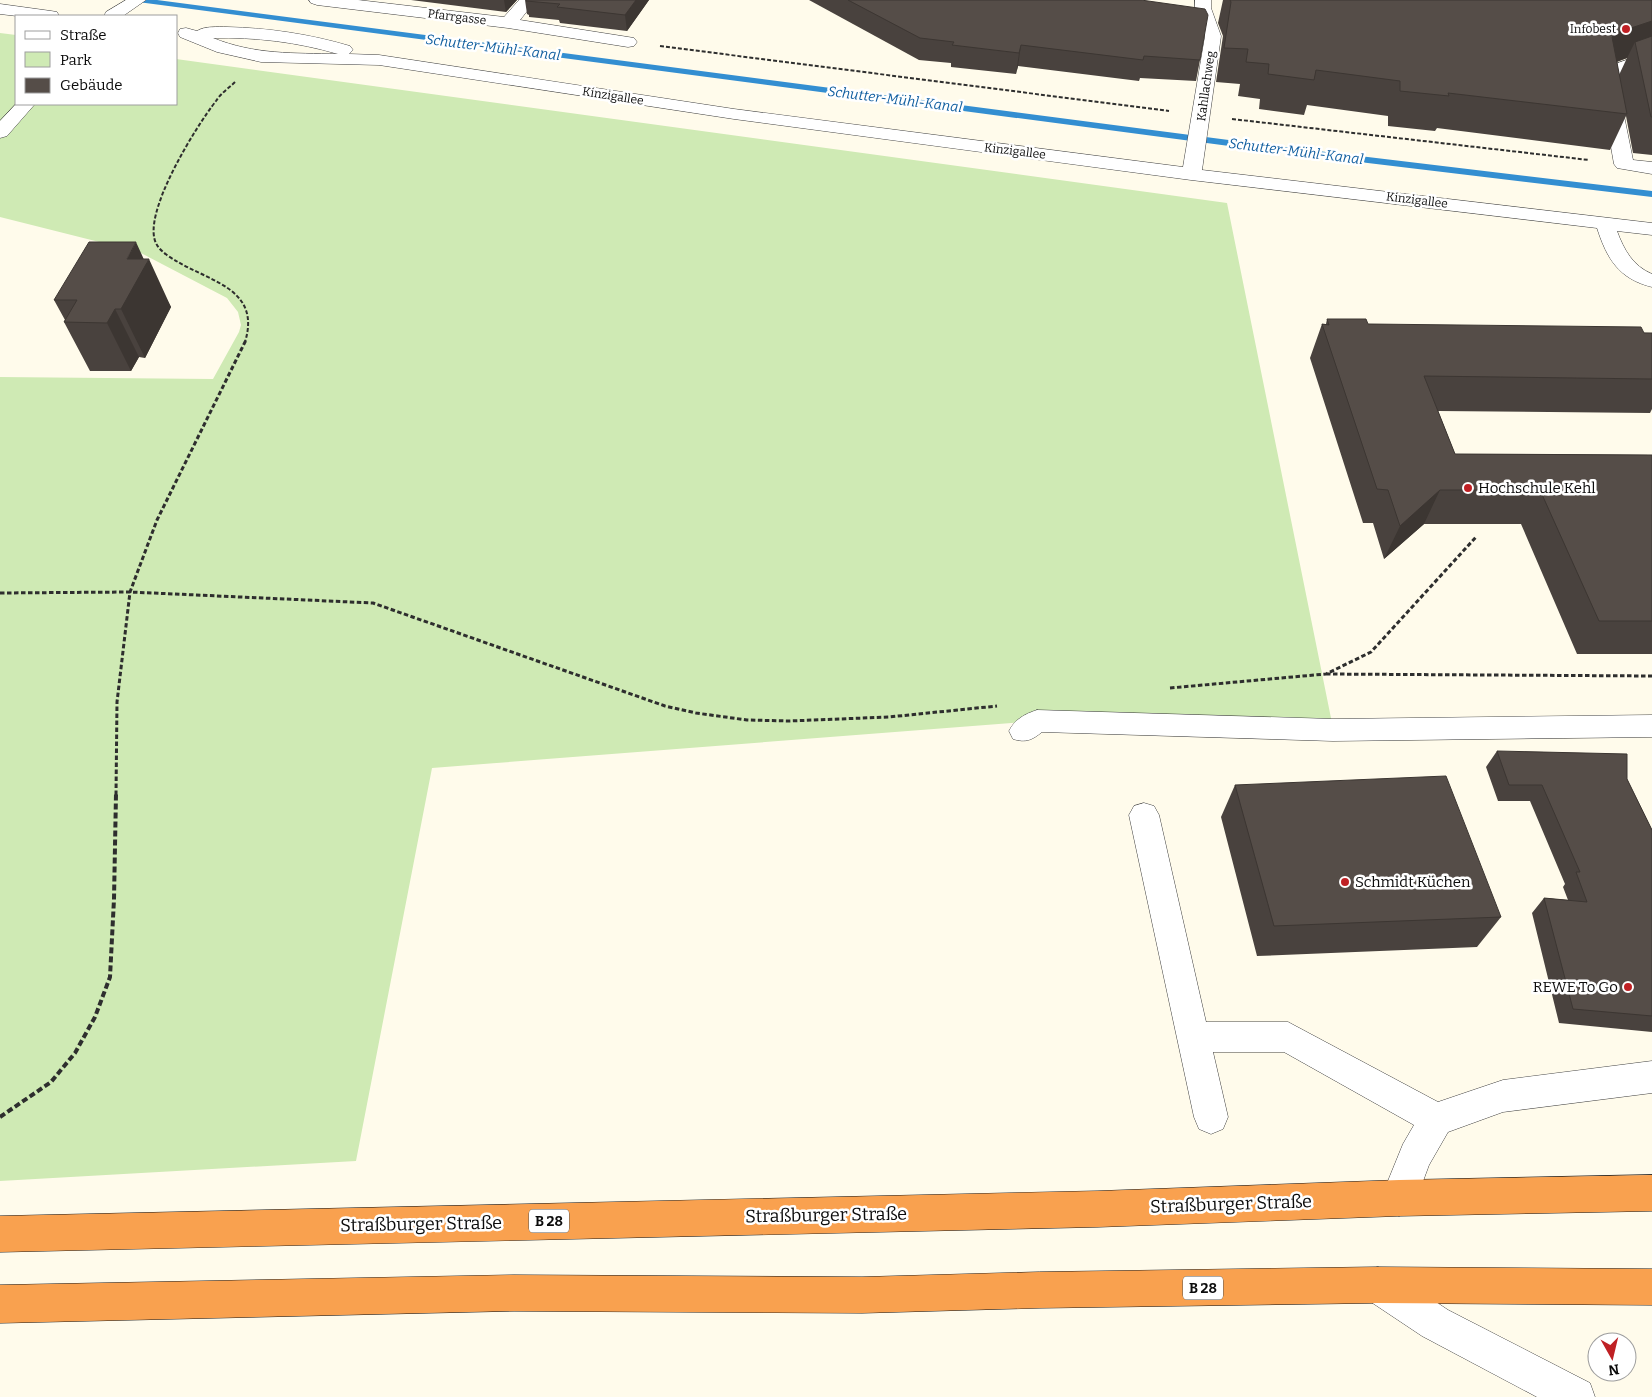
<svg xmlns="http://www.w3.org/2000/svg" width="1652" height="1397" viewBox="0 0 1652 1397" font-family="Bitter,serif">
<style>
.green{fill:#cfeab4}
.lines{fill:none;stroke-linecap:round;stroke-linejoin:round}
.stream{fill:#338ed1;fill-rule:evenodd}
.minor-casing{stroke:#3f3f3f;stroke-width:1}
.highway-casing{stroke:#1d1d1d;stroke-width:1}
.path-far2{stroke:#2e2e2e;stroke-width:2;stroke-dasharray:4 2;stroke-linecap:butt}
.path-far1{stroke:#2e2e2e;stroke-width:3;stroke-dasharray:4.5 2.5;stroke-linecap:butt}
.path{stroke:#2e2e2e;stroke-width:4;stroke-dasharray:6 3;stroke-linecap:butt}
.minor{fill:#fff;fill-rule:evenodd}
.highway{fill:#f9a14f;fill-rule:evenodd}
.wall{fill:#49423e;fill-rule:evenodd}
.shaded-wall{fill:#3c3632}
.building{fill:#554d48;stroke:#3c3632}
.poi-dot{fill:#bf2024;stroke:#fff;stroke-width:2}
.labels{text-anchor:middle;stroke-width:5;stroke-linejoin:round;paint-order:stroke}
.far-street-label{font-size:12px;fill:#0c0c0c;stroke:#fff}
.far-poi-label{font-size:12px;fill:#0c0c0c;stroke:#fff;text-anchor:end}
.far-water-label{font-size:14px;font-style:italic;fill:#125fa0;stroke:#fff}
.shield{fill:#fff;stroke:#555;stroke-width:1}
.shield-label{font-size:14px;font-weight:bold;fill:#0c0c0c}
.poi-label{font-size:15px;fill:#0c0c0c;stroke:#fff;text-anchor:start}
.near-street-label{font-size:18px;fill:#0c0c0c;stroke:#fff}
</style>
<rect width="100%" height="100%" fill="#fffbeb"/>
<path class="green" d="M0 33 16 35V104H176V59L1227 203 1332 723 1037 721 432 768 356 1161 0 1181V377L213 379 239 332 241 325 238 312 227 298 139 252 0 217Z"/>
<g class="lines">
<path class="stream" d="M134 0H157L1267 145 1652 191V197L1267 151 138 2Z"/>
<defs>
<path id="minor" d="M126 0H146L123 16H104L106 12Z
M309 0H358L504 17 519 0H536L520 20 628 37 634 38 637 42 634 46 628 47 508 28 317 5 311 3Z
M1195 0H1211V8L1221 36 1202 170 1652 223V235L1617 231C1624 250 1633 266 1652 274V287C1619 279 1607 259 1597 228L1191 180 734 119 379 65 261 62 217 52 180 37 178 33 180 29 186 28 197 31C204 26 218 27 227 27 269 28 309 34 350 46L353 50 349 54 379 55 734 109 1183 167 1205 36 1195 8ZM213 38C256 37 297 42 338 54 294 53 255 55 213 38Z
M0 4 51 11 57 12 59 16H17L0 14Z
M1652 51V62L1616 76 1633 160 1652 162V174L1617 168 1614 164 1598 73 1601 69Z
M16 104H35L7 136 0 138V121Z
M1037 710 1333 719 1652 715V737L1333 741 1042 732C1032 740 1026 743 1013 739L1009 731C1015 719 1025 714 1037 710Z
M1144 803 1154 806 1159 815 1206 1022H1288L1438 1102 1503 1080 1652 1061V1093L1503 1112 1448 1132 1429 1165 1412 1211 1399 1216 1386 1211 1381 1198 1403 1144 1414 1125 1284 1052H1213L1228 1117 1223 1129 1211 1134 1199 1129 1194 1117 1129 815 1134 806Z
M1378 1267 1391 1272 1448 1310 1590 1383 1595 1397H1537L1422 1336 1365 1298 1360 1285 1365 1272Z"/>
<path id="highway" d="M1652 1175V1211L1399 1216 1098 1227 0 1252V1216L1098 1191 1399 1180Z
M1378 1267 1652 1269V1305L1378 1303 1039 1308 862 1313 514 1311 0 1323V1285L514 1275 862 1277 1039 1272Z"/>
</defs>
<use href="#minor" class="minor-casing"/>
<use href="#highway" class="highway-casing"/>
<path class="path-far2" d="M660 46 1169 111
M235 82C229 88 221 93 216 101 197 125 139 217 157 245 161 252 171 258 178 262 212 282 261 290 245 342
M1232 119 1589 160"/>
<path class="path-far1" d="M0 593 130 592 373 603 665 706 696 713 747 720 789 721 889 717 997 706
M1326 674 1652 676
M1170 688 1326 674 1371 652 1476 537
M116 795 117 702 130 592 157 520 246 340"/>
<path class="path" d="M0 1117 51 1082 75 1053 95 1017 110 977 114 899 116 794"/>
<use href="#minor" class="minor"/>
<use href="#highway" class="highway"/>
</g>
<path class="wall" d="M411 0H517L506 12Z
M525 0H649L627 31 560 23 559 20 529 17V15L527 14Z
M809 0H1141L1200 60 1196 81 1140 78 1139 81 1018 66 1016 74 951 67V63L919 60Z
M1223 0H1652V155L1633 153 1626 116 1610 150 1437 128 1435 131 1388 126V116L1307 105 1304 115 1259 109 1260 99 1238 96 1240 84 1216 82 1223 36 1218 23ZM1627 58 1619 75 1617 62Z
M144 259 171 307 145 358 139 357 131 371H90L64 322 65 320 54 300Z
M1327 319 1368 324 1652 333V409L1650 413 1438 411 1455 454 1652 455V654H1577L1521 524H1424L1384 559 1373 523H1363L1310 358 1322 324H1326Z
M1497 751 1627 779 1652 830V1032L1559 1023 1532 913 1544 898 1568 900 1563 887 1565 884 1530 801H1498L1486 767Z
M1235 785 1501 917 1477 947 1257 956 1221 817Z"/>
<path class="shaded-wall" d="M504 0H517L506 12Z
M636 0H649L627 31 625 15Z
M1652 21V50L1635 42 1627 58 1600 67 1612 37 1616 33Z
M1021 45 1018 66 1016 74 1019 53Z
M136 242 146 264 149 259 171 307 145 358 121 309 127 259Z
M115 309 139 357 131 371 107 323Z
M1440 490 1424 524 1384 559 1400 526Z"/>
<path class="building" d="M527 0H636L625 15 557 7 560 4 526 1Z
M848 0H1141L1205 9 1208 15 1200 60 1144 56 1143 60 1021 45 1019 53 952 45 954 42 920 38Z
M1230 0H1652V21L1616 33 1612 37 1627 114 1448 93 1449 96 1400 91V81L1316 70 1314 80 1268 74 1269 64 1246 62 1248 49 1224 48 1231 2Z
M1652 36V117H1651L1635 42Z
M89 242H136L127 259H149L121 309H115L107 323 64 322 77 300H54Z
M1327 319H1366L1368 324 1641 327 1644 333H1652V379L1424 376 1455 454 1652 455V621H1599L1540 490H1440L1400 526 1388 490 1377 489 1322 324 1329 325Z
M1497 751 1627 754V779L1652 830V1016L1573 1009 1544 898 1587 902 1576 872H1580L1542 785H1509Z
M1446 776 1501 917 1274 926 1235 785Z"/>
<g class="poi-dot">
<circle cx="1626" cy="29" r="5"/>
<circle cx="1468" cy="488" r="5"/>
<circle cx="1345" cy="882" r="5"/>
<circle cx="1628" cy="987" r="5"/>
</g>
<g class="labels">
<g class="far-street-label">
<text transform="translate(457 17) rotate(7)" y="4">Pfarrgasse</text>
<text transform="translate(1206 86) rotate(-82)" y="4">Kahllachweg</text>
<text transform="translate(613 96) rotate(9)" y="4">Kinzigallee</text>
<text transform="translate(1015 151) rotate(7)" y="4">Kinzigallee</text>
<text transform="translate(1417 200) rotate(7)" y="4">Kinzigallee</text>
</g>
<g class="far-poi-label">
<text x="1616" y="33">Infobest</text>
</g>
<g class="far-water-label">
<text transform="translate(493 47) rotate(7)" y="5">Schutter-Mühl-Kanal</text>
<text transform="translate(895 99) rotate(7)" y="5">Schutter-Mühl-Kanal</text>
<text transform="translate(1296 151) rotate(7)" y="5">Schutter-Mühl-Kanal</text>
</g>
<g class="shield">
<rect x="529" y="1209.5" width="40" height="23" rx="4"/>
<rect x="1183" y="1276.5" width="40" height="23" rx="4"/>
</g>
<g class="shield-label">
<text x="549" y="1226">B 28</text>
<text x="1203" y="1293">B 28</text>
</g>
<g class="poi-label">
<text x="1478" y="493">Hochschule Kehl</text>
<text x="1355" y="887">Schmidt Küchen</text>
<text x="1618" y="992" text-anchor="end">REWE To Go</text>
</g>
<g class="near-street-label">
<text transform="translate(1231 1204) rotate(-2)" y="6">Straßburger Straße</text>
<text transform="translate(826 1215) rotate(-1)" y="6">Straßburger Straße</text>
<text transform="translate(421 1224) rotate(-1)" y="6">Straßburger Straße</text>
</g>
</g>
<rect x="15" y="15" width="162" height="90" fill="#ffffff" stroke="#9e9e9e"/>
<rect x="25" y="31" width="25" height="8" fill="#ffffff" stroke="#9e9e9e"/>
<text x="60" y="40" font-size="15" fill="#0c0c0c">Straße</text>
<rect x="25" y="52" width="25" height="15" fill="#cfeab4" stroke="#9e9e9e"/>
<text x="60" y="65" font-size="15" fill="#0c0c0c">Park</text>
<rect x="25" y="78" width="25" height="15" fill="#554d48" stroke="#9e9e9e"/>
<text x="60" y="90" font-size="15" fill="#0c0c0c">Gebäude</text>
<g transform="translate(1612 1357) rotate(172)"><circle r="24" fill="#ffffff" stroke="#9e9e9e"/>
<path d="M0-4L9 19L0 12L-9 19Z" fill="#bf2024"/>
<text y="-8" font-size="14" font-weight="bold" text-anchor="middle" fill="#0c0c0c">N</text>
</g>
</svg>
